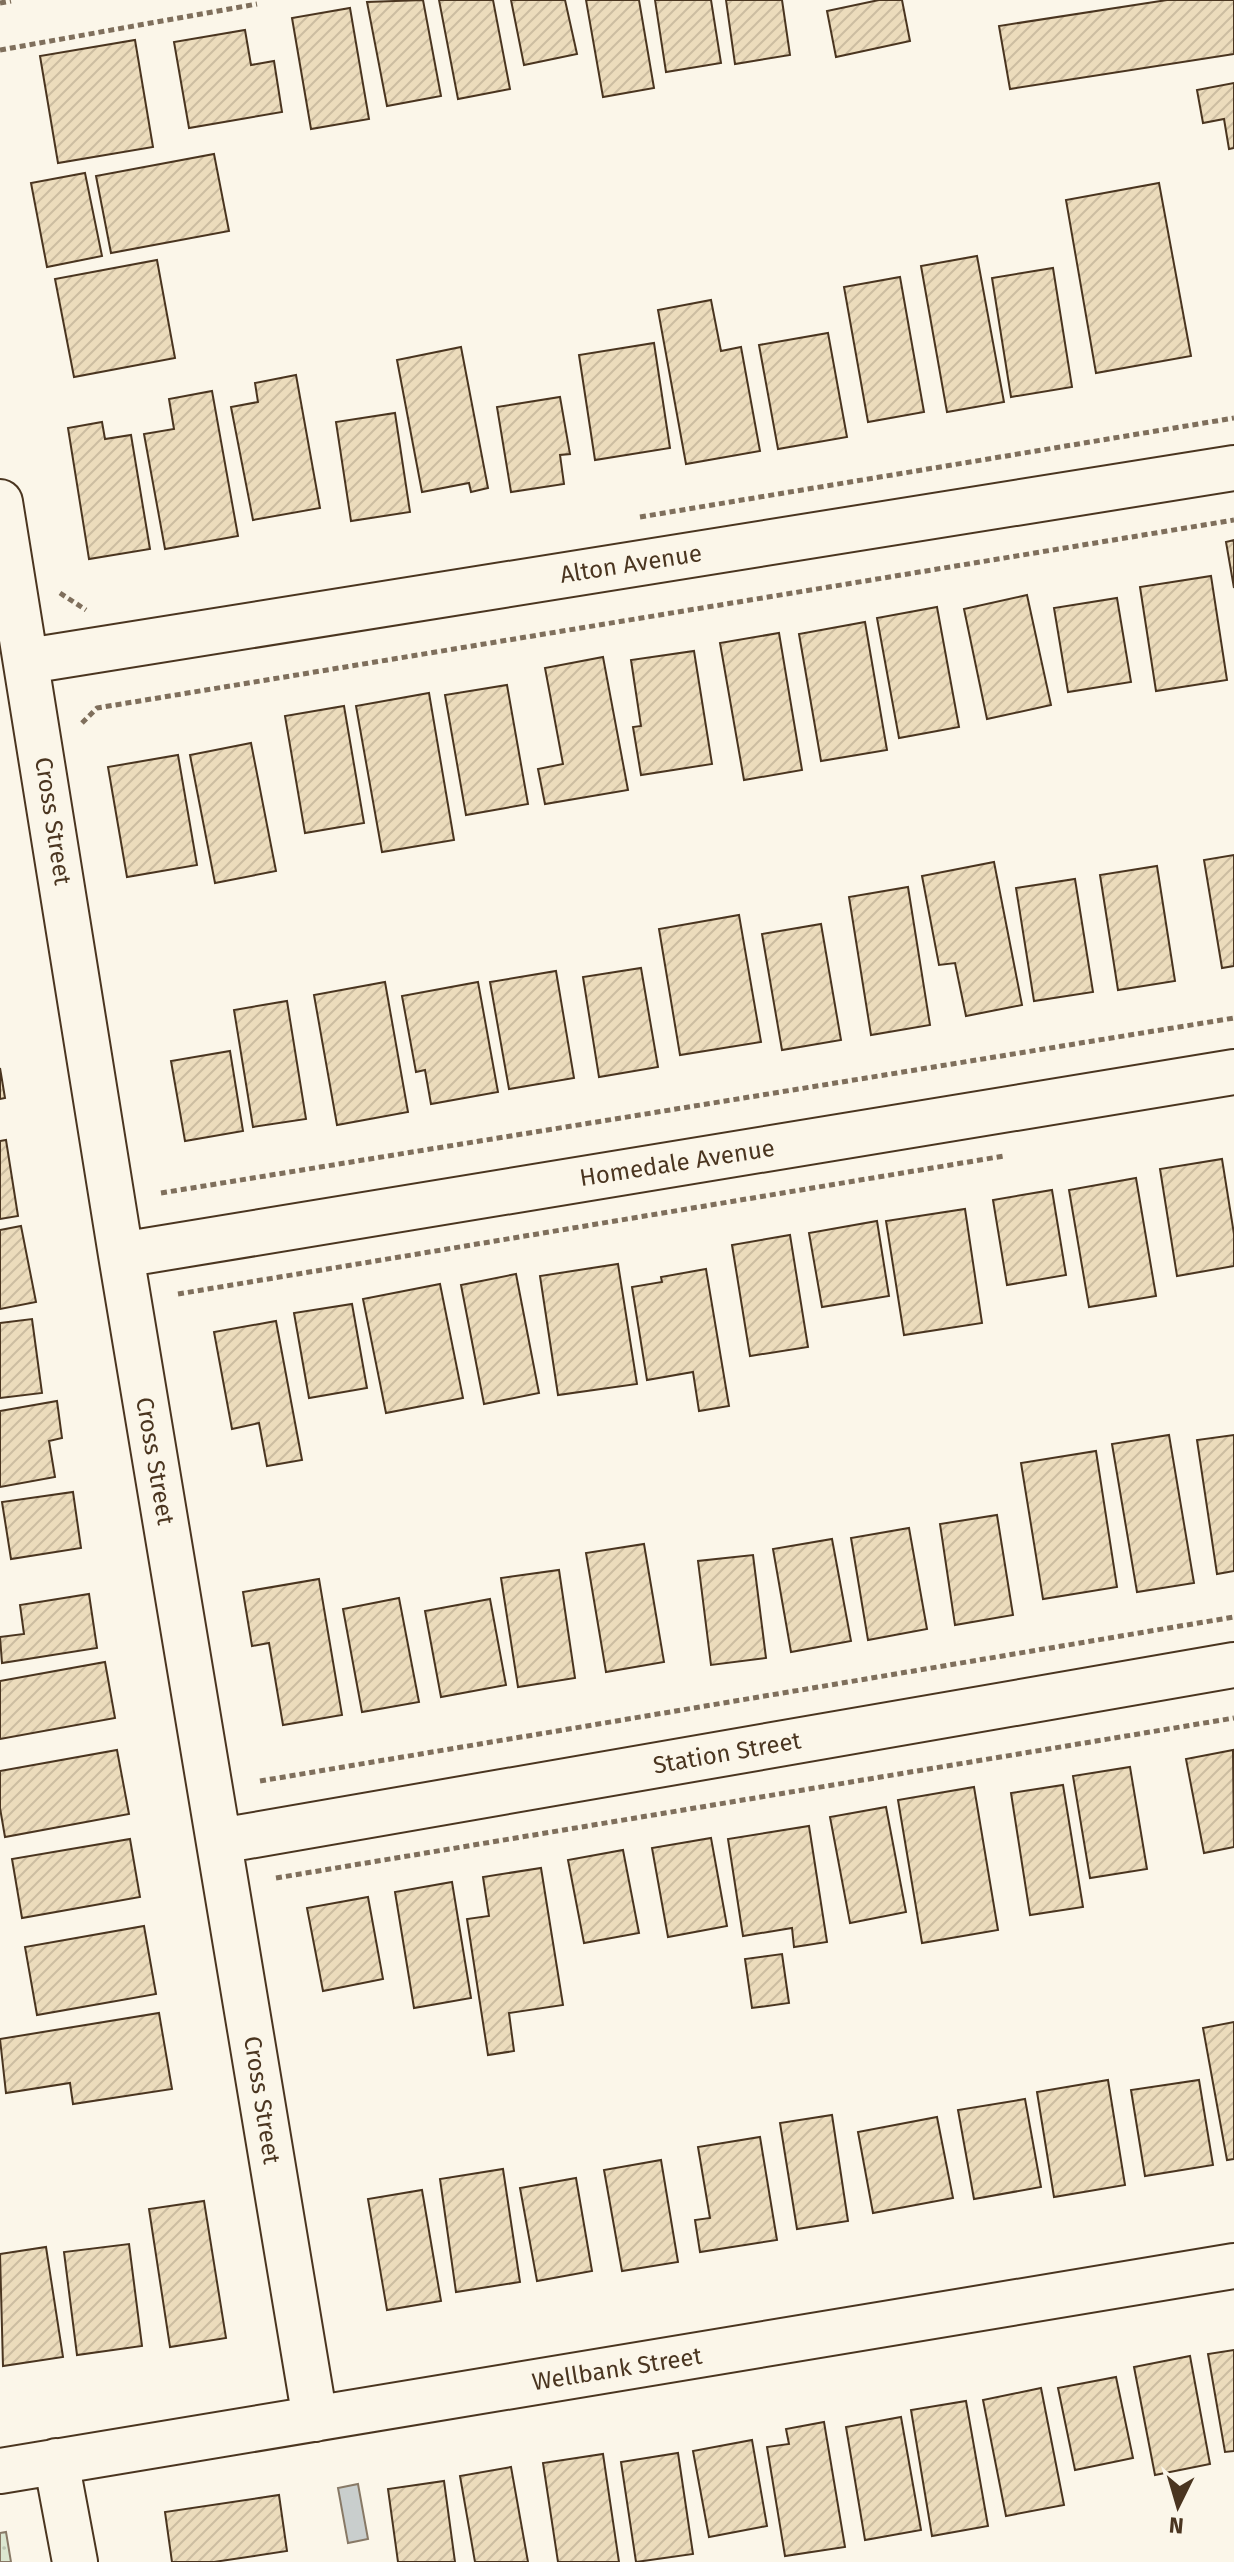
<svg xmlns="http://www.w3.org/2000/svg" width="1234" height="2562" viewBox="0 0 1234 2562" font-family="'Fira Sans',sans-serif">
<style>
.park{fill:url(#park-dots);stroke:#887966;stroke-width:2}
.water{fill:#c9cecd;stroke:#887966;stroke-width:2}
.building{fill:url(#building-hatch);stroke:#4a3520;stroke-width:2}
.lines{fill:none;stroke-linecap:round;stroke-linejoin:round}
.minor-casing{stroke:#4a3520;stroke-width:48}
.path{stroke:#7f6f5c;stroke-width:5;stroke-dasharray:6 4;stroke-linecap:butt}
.minor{stroke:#fbf6e9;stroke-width:44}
.labels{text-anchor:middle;stroke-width:6;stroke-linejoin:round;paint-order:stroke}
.street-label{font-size:24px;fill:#4a3520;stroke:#fbf6e9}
</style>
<defs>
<pattern id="park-dots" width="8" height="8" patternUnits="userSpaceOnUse" patternTransform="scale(2)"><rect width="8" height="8" fill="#dce7d0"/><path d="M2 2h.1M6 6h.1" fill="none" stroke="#bec7b2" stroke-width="1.8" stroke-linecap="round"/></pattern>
<pattern id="building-hatch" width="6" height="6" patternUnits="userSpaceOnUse" patternTransform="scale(2)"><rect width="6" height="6" fill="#ecdcbc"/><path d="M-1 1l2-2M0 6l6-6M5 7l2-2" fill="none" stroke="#ccbda1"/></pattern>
</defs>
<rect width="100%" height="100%" fill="#fbf6e9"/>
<path class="park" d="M6 2532 11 2562H0V2533Z"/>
<path class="water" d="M358 2484 368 2539 348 2543 338 2488Z"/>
<path class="building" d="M423 0 441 96 387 106 367 2Z
M439 0H493L510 89 458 99Z
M511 0H565L577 54 524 65Z
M586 0H639L654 88 603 97Z
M655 0H711L721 63 666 72Z
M726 0H782L790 55 735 64Z
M879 0H902L910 41 836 57 827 11Z
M1167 0H1234V54L1010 89 999 26Z
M350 8 369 119 311 129 292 18Z
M245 30 251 65 274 61 282 112 189 128 174 42Z
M135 40 153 147 58 163 40 56Z
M1234 83V148L1229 149 1224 119 1203 123 1197 90Z
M214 154 229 231 111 253 96 176Z
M85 173 102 256 47 267 31 183Z
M1159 183 1191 356 1096 373 1066 200Z
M977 256 1004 402 947 412 921 266Z
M157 260 175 358 74 377 55 279Z
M1053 268 1072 387 1011 397 992 278Z
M900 277 924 412 868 422 844 287Z
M711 300 721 351 741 347 760 451 686 464 658 310Z
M828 333 847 437 778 449 759 345Z
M654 343 670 448 595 460 579 355Z
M461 347 488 488 471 492 469 483 422 492 397 360Z
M296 375 320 508 253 520 231 407 258 402 255 383Z
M212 391 238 536 165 549 144 434 174 429 169 399Z
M560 397 570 454 560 455 564 484 511 492 497 407Z
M395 413 410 512 351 521 336 422Z
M102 422 105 439 131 435 150 549 89 559 68 428Z
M1234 540V588L1226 542Z
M1211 576 1227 680 1156 691 1140 587Z
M1027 595 1051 705 987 719 964 609Z
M1117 598 1131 682 1068 692 1054 608Z
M937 607 959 727 899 738 877 618Z
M865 622 887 750 821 761 799 634Z
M779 633 802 770 744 780 720 643Z
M694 651 712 764 641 775 633 727 641 726 631 660Z
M603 657 628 790 545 804 538 769 563 764 545 668Z
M507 685 528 804 466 815 445 695Z
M429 693 454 840 382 852 356 706Z
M344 706 364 823 305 833 285 716Z
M251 743 276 871 215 883 190 755Z
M178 755 197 865 127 877 108 767Z
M1234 855V966L1222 968 1204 860Z
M994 862 1022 1005 966 1016 955 963 939 965 922 876Z
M1157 866 1175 981 1118 990 1100 875Z
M1075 879 1093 992 1034 1001 1016 888Z
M908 887 930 1025 871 1035 849 897Z
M739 915 761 1042 680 1055 659 929Z
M821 924 841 1040 782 1050 762 934Z
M641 968 658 1067 599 1077 583 977Z
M556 971 574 1078 509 1089 490 982Z
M385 982 408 1112 337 1125 314 995Z
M478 982 498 1092 431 1104 425 1070 416 1072 402 996Z
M287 1001 306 1119 253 1127 234 1010Z
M230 1051 243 1131 185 1141 171 1061Z
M0 1068 5 1098 0 1099Z
M6 1140 18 1216 0 1219V1141Z
M1222 1159 1234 1234V1266L1177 1276 1160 1169Z
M1136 1178 1156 1296 1089 1307 1069 1190Z
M1052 1190 1066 1275 1007 1285 993 1200Z
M965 1209 982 1323 904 1335 886 1221Z
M877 1221 889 1296 822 1307 809 1233Z
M21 1226 36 1302 0 1309V1230Z
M790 1235 808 1347 750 1356 732 1245Z
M618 1264 637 1384 558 1395 540 1276Z
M706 1269 729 1406 699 1411 693 1372 647 1380 632 1287 662 1282 661 1277Z
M516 1274 539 1393 484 1404 461 1285Z
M440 1284 463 1398 386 1413 363 1299Z
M352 1304 367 1388 309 1398 294 1313Z
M32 1319 42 1393 0 1398V1323Z
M276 1321 302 1460 267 1466 259 1423 232 1429 214 1332Z
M57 1401 62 1438 49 1441 55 1477 0 1487V1411Z
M1169 1435 1194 1583 1137 1592 1112 1444Z
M1234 1435V1571L1217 1574 1197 1440Z
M1096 1451 1117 1587 1043 1599 1021 1463Z
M73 1492 81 1548 11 1559 2 1502Z
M997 1515 1013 1615 955 1625 940 1524Z
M909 1528 927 1629 868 1640 851 1538Z
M832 1539 851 1641 791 1652 773 1549Z
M644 1544 664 1662 606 1672 586 1553Z
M753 1555 766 1658 711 1665 698 1561Z
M559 1570 575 1678 518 1687 501 1578Z
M319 1579 342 1715 283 1725 269 1643 252 1646 243 1592Z
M89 1594 97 1648 2 1663 0 1637 24 1634 20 1605Z
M399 1598 419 1702 362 1712 343 1609Z
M490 1599 506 1685 441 1697 425 1611Z
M105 1662 115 1718 0 1739V1681Z
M117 1750 129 1814 5 1837 0 1808V1771Z
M1233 1750 1234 1847 1204 1853 1186 1759Z
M1130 1767 1147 1869 1090 1878 1073 1776Z
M1063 1785 1083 1907 1030 1915 1011 1793Z
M974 1787 998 1930 922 1943 898 1800Z
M886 1807 906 1912 850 1923 830 1817Z
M809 1826 827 1942 794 1947 792 1928 743 1936 728 1839Z
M711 1838 727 1926 668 1937 652 1848Z
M130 1839 140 1897 22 1918 12 1859Z
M623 1850 639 1933 584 1943 568 1860Z
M541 1868 563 2005 509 2013 514 2051 488 2055 467 1919 489 1916 483 1877Z
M452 1882 471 1998 414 2008 395 1892Z
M368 1897 383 1979 323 1991 307 1908Z
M144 1926 156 1994 37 2015 25 1947Z
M782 1954 789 2003 752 2008 745 1959Z
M159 2013 172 2089 73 2104 70 2083 6 2093 0 2039Z
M1234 2022V2159L1227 2160 1203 2028Z
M1108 2080 1125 2185 1054 2197 1037 2092Z
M1199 2080 1213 2165 1145 2176 1131 2090Z
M1025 2099 1041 2187 974 2199 958 2110Z
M832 2115 848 2221 797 2229 780 2123Z
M937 2117 953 2198 873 2213 858 2132Z
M760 2137 777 2240 700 2252 695 2220 710 2218 698 2147Z
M661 2160 678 2262 622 2271 604 2170Z
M503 2169 520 2282 456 2292 440 2179Z
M576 2178 592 2271 537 2281 520 2188Z
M422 2190 441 2301 387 2310 368 2199Z
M204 2201 226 2338 170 2347 149 2209Z
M129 2244 142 2346 77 2355 64 2252Z
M46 2247 63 2357 3 2366 0 2254Z
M1234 2350V2451L1225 2452 1208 2354Z
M1190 2356 1210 2464 1155 2475 1134 2367Z
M1116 2377 1133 2458 1075 2470 1058 2388Z
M1041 2388 1064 2505 1006 2516 983 2400Z
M966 2401 988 2526 932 2536 911 2410Z
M901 2417 921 2530 865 2540 846 2427Z
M824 2422 845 2547 785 2556 767 2447 789 2444 786 2429Z
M752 2440 767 2526 709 2537 693 2451Z
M678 2453 693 2554 636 2562 621 2462Z
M603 2454 619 2562H558L543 2463Z
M511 2467 528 2562H475L460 2476Z
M444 2481 455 2562H398L388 2489Z
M279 2495 287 2551 214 2562H172L165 2512Z"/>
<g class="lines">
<defs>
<path id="minor" d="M0 502 121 1255 315 2419
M28 661 1234 468
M121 1255 1234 1072
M220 1841 1234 1665
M56 2461 75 2562
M0 2471 1234 2266"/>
</defs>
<use href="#minor" class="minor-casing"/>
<path class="path" d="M0 3 11 1
M0 50 257 4
M640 517 1234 418
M60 593 86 610
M82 723 97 708 1234 520
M161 1193 1234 1018
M178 1294 1004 1156
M260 1781 1234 1617
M276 1878 1234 1718"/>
<use href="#minor" class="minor"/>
</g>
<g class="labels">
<g class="street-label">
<text transform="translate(631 564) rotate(-9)" y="8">Alton Avenue</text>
<text transform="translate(53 821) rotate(81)" y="8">Cross Street</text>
<text transform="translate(677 1163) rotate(-9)" y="8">Homedale Avenue</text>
<text transform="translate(155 1461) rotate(80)" y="8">Cross Street</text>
<text transform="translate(727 1753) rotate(-10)" y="8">Station Street</text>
<text transform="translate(262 2100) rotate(81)" y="8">Cross Street</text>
<text transform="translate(617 2369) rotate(-9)" y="8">Wellbank Street</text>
</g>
</g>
<g transform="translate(1178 2506) rotate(185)" stroke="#fbf6e9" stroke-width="6" paint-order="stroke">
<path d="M0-6L14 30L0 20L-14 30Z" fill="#4a3520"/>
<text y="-12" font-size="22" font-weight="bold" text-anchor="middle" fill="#4a3520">N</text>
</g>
</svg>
